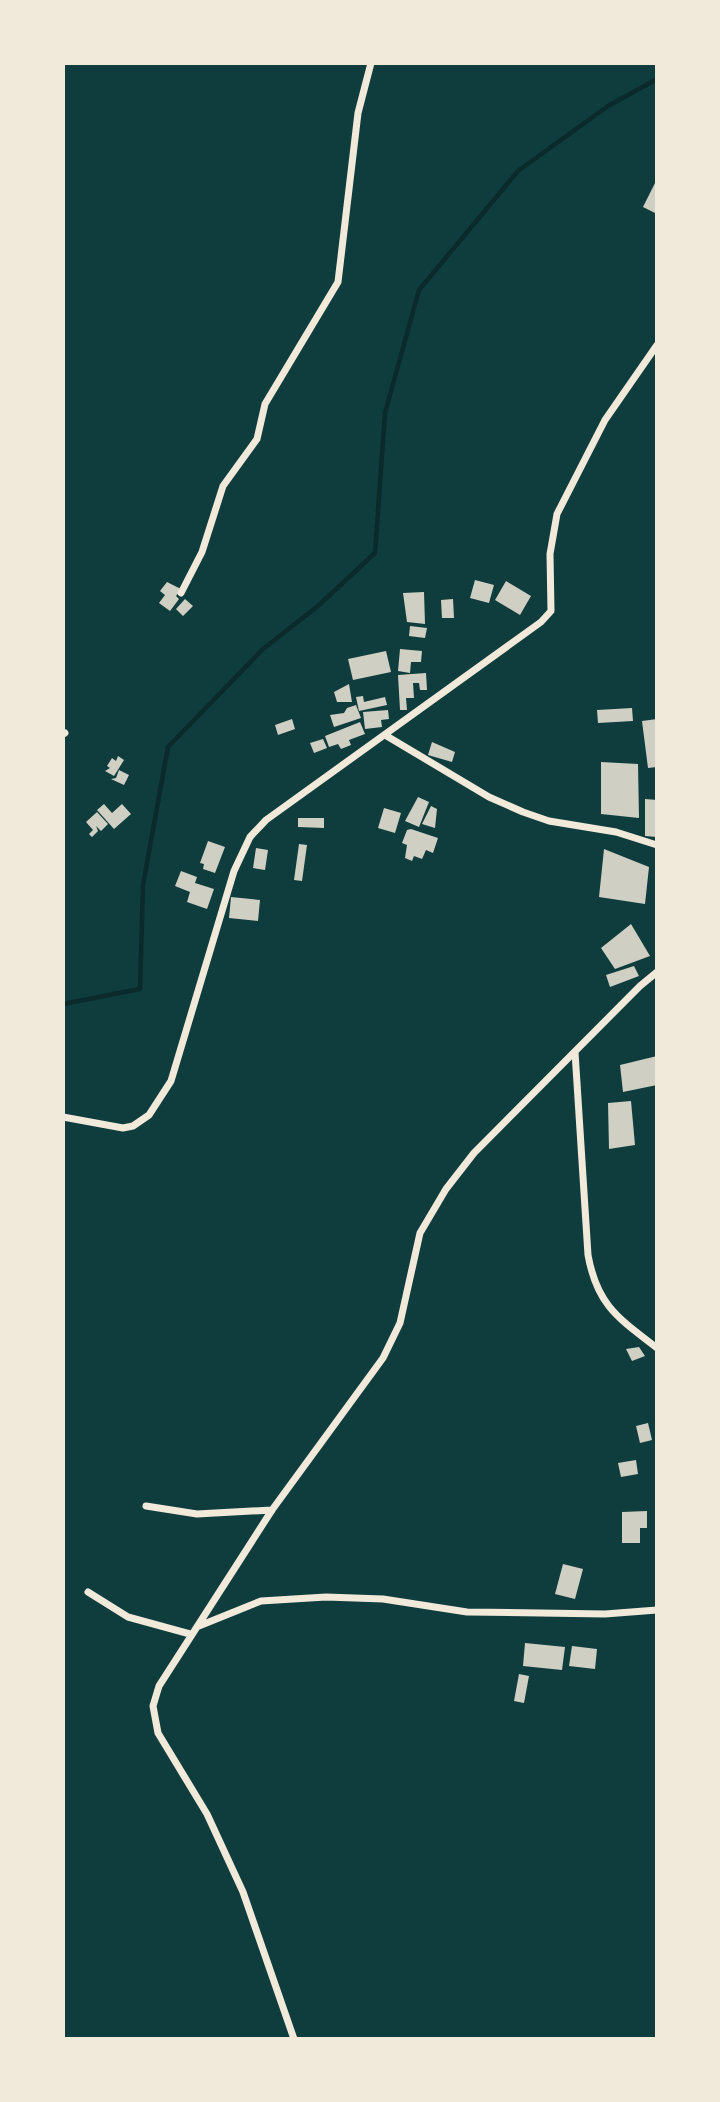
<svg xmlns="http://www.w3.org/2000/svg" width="720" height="2102" viewBox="0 0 720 2102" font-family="Quicksand,sans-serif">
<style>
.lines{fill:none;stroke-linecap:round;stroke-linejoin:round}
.stream{stroke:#0a2a2b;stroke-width:4.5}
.building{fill:#cfcfc3}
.minor{stroke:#f1e9da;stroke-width:7}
</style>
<rect width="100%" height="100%" fill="#0f3d3e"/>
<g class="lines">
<path class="stream" d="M63 1004 140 989 143 885 168 747 263 649 318 606 375 553 385 413 419 290 518 171 608 106 657 79"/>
</g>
<path class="building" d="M657 179V214L643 207Z
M475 580 494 585 489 603 470 598Z
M506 581 531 596 520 615 495 600Z
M167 582 181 589 176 596 179 599 170 611 159 603 165 595 160 591Z
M424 592 425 624 407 622 403 593Z
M185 599 193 606 183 616 176 609Z
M453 599 454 618H442L441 600Z
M410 626 427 628 425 638 409 636Z
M400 649 422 651 421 662H411L410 673 398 671Z
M386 651 391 672 353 680 348 659Z
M426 673 427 690H420L419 683H413L414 698H406L407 710H400L398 675Z
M349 684 352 702H337L334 692Z
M363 696 364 702 385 697 387 705 359 711 356 697Z
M356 705 361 718 334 727 330 715 344 713 347 708Z
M632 708 633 721 598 723 597 710Z
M388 710 389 719 381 720 382 727 365 729 363 712Z
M292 719 295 729 278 735 275 725Z
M657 719V767L648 768 642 721Z
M360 722 365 734 349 740 351 745 341 749 338 744 329 747 325 736Z
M323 739 327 748 314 753 310 743Z
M432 742 455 752 452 762 428 755Z
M118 756 124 760 114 776 105 771 110 768 107 766 112 758 116 761Z
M601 762 638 764 639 818 601 814Z
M119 770 129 775 124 785 111 779 116 778Z
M418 797 429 802 419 827 405 821Z
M645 799 657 800V837L645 836Z
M104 804 112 813 122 804 131 814 114 829 97 810Z
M431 806 437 809 435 828 422 824Z
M384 808 401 813 395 833 378 828Z
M97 812 108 824 101 831 96 826 98 831 92 837 89 834 93 830 86 822Z
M298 818H324V828L298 827Z
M411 829 438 838 433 853 426 850 422 859 414 856 412 861 405 858 407 845 402 843 407 830Z
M208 841 225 847 215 873 203 869 204 864 200 863Z
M299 844 307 845 302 881 294 880Z
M256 848 268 850 265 870 253 868Z
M604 849 649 867 645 904 599 897Z
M181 871 197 877 195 883 214 889 207 909 187 902 190 892 175 886Z
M231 897 260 900 258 921 229 918Z
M631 924 650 956 615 969 601 948Z
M634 966 639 976 610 987 606 975Z
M657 1056V1085L623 1092 620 1065Z
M631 1101 635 1145 609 1149 608 1103Z
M639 1347 645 1356 632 1361 626 1349Z
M648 1423 652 1440 640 1443 636 1426Z
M636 1460 638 1474 621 1477 618 1463Z
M647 1511V1528H640V1543H622V1512Z
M563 1564 583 1569 575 1599 555 1594Z
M525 1643 565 1647 562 1670 523 1666Z
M572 1646 597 1649 595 1669 569 1666Z
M519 1674 529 1676 524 1703 514 1701Z"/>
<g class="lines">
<path class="minor" d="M181 593 202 552 223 486 257 439 265 404 338 282 358 113 371 63
M63 734 65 733
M385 735 489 797 523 812 549 821 616 832 657 845
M575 1052 588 1255C597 1305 618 1318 657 1348
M63 1117 123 1128 133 1126 149 1115 171 1081 234 871 250 837 266 820 541 622 551 611 550 554 557 514 605 420 657 345
M146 1506 197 1514 272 1510
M88 1592 128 1617 190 1634
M199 1626 261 1601 326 1597 383 1599 467 1612 605 1614 657 1610
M294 2039 243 1892 207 1814 158 1733 153 1706 159 1686 272 1510 383 1358 400 1323 420 1233 446 1189 474 1153 640 986 657 972"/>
</g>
<rect width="720" height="2102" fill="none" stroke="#f1e9da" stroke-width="130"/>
</svg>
